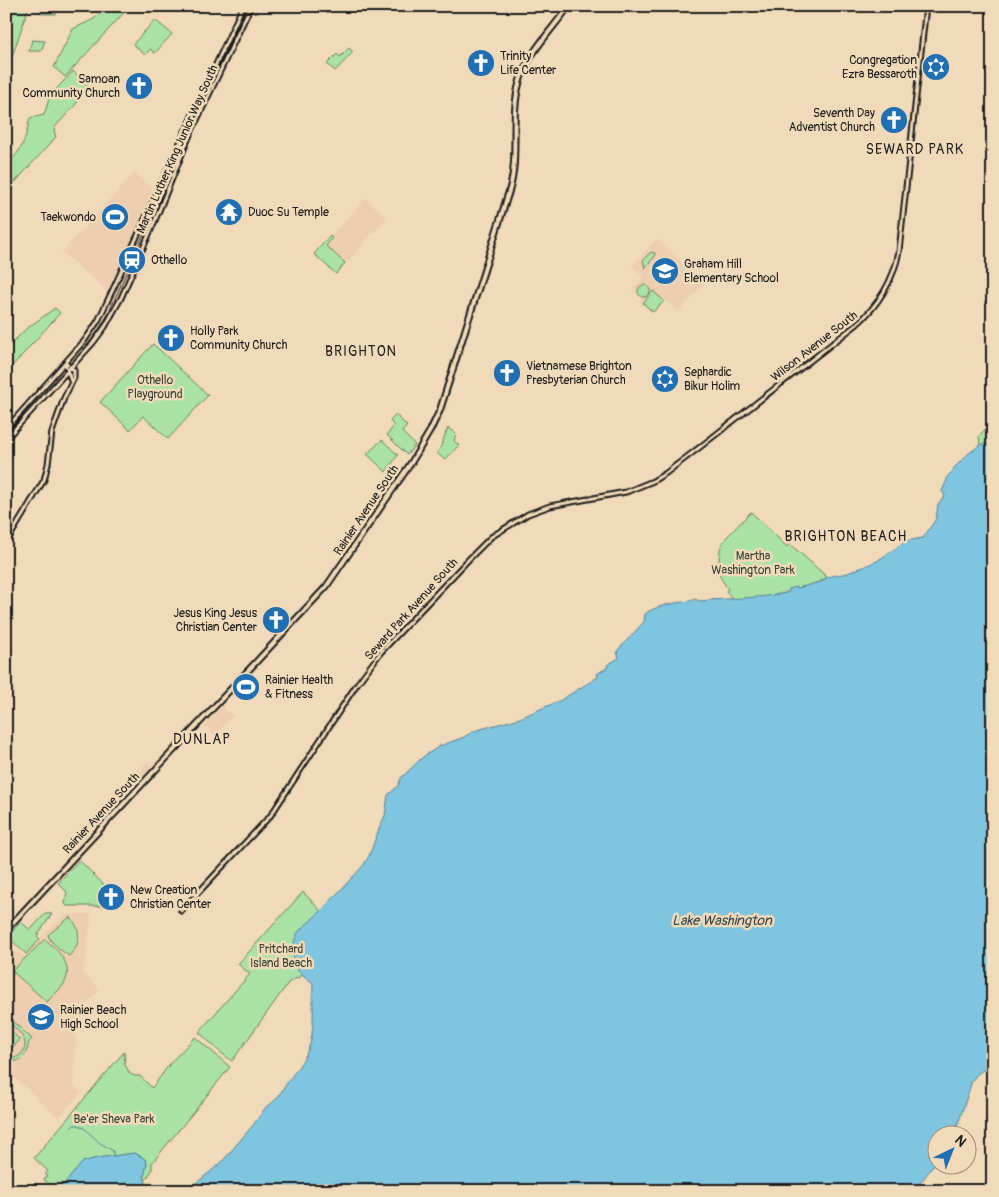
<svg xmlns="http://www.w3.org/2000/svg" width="999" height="1197" viewBox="0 0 999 1197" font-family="Pangolin,sans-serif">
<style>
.built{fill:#eeceb1}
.green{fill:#aae2a5;stroke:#637f60}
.water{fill:#7fc5e0;stroke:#578192}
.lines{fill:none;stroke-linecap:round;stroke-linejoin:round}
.stream{stroke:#578192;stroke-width:1}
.secondary-casing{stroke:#1c1c1c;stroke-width:7}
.primary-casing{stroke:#1c1c1c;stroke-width:8}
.secondary{stroke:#f0dab9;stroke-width:3}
.primary{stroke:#f0dab9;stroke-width:4}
.tram{stroke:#1c1c1c;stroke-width:1}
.labels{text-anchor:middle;stroke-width:5;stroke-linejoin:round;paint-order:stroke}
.poi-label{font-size:12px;fill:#1c1c1c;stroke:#f0dab9;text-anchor:start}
.street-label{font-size:12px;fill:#1c1c1c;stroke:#f0dab9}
.park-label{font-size:12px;fill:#384437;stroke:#f0dab9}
.neighbourhood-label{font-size:14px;letter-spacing:1px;fill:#1c1c1c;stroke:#f0dab9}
.water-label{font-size:14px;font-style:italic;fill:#35464d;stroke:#f0dab9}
</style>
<rect width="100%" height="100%" fill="#f0dab9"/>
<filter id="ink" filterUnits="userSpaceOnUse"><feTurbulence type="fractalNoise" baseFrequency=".02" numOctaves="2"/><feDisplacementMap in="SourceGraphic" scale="10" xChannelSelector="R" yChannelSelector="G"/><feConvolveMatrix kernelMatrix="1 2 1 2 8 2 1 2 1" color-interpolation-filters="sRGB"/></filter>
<g filter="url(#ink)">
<path class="built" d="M135 172 155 191 110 287 108 289H105L62 252Z
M366 198 387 218 336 274 314 254Z
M657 239 705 283 678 312 665 300 652 313 640 302 642 300 632 290 644 277 632 266Z
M222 705 233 716 215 735 204 725Z
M147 762 152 767 115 806 113 804 134 777Z
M6 902 16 911 6 922Z
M68 914H92L83 974 100 989 77 1015 74 1085 82 1092 58 1118 6 1070V963L17 951 22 956 26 954 51 927Z"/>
<path class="green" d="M6 6H29L6 75Z
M42 6H58L56 14H42L40 12Z
M106 6H130L65 77 54 67 73 29 94 19Z
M155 20 172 34 155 53 150 49 145 55 133 44Z
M32 40 45 41 41 51H29Z
M349 48 353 52 335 71 327 64 337 54 340 57Z
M73 71 88 86 81 94 76 104 55 127 54 131 56 137 6 192V165C21 153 26 139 29 121L30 118 44 115 50 96Z
M330 236 332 238 326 246 345 263 336 274 314 254Z
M651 252 655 253V256L645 268 643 260Z
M638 291a6 6 0 1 1 12 0a6 6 0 1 1-12 0Z
M653 291 664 301 653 312 643 303Z
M55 308 60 313 6 373V349L26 329Z
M153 344 208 395 168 439 143 416 130 430 100 402Z
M396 415 407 426 402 432 415 445 407 455 387 435 394 426 390 421Z
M993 421V442L980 445 979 436Z
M448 428 456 434 454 441 459 445 445 460 437 453C443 445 443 438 448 428Z
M382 440 398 455 386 472 367 454Z
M751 512 787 547 790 544 827 577C820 584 800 588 789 589L790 591 786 593 763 597 733 599 726 591 728 589 722 580 718 571 720 549 724 540Z
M79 860C88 869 97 878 106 887V902L105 906H67L65 904 67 892 58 883Z
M303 892 321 911 303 975 289 982 232 1061 220 1052 199 1032 250 974 238 964Z
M45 914H52L37 936 40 939 26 954 7 936 21 922 30 930Z
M70 917C82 929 81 945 69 956 61 950 51 944 48 935Z
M45 939C57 950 75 965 64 984 60 990 52 996 47 1002L13 972V970Z
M6 1015 32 1039C27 1043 29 1045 27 1050 24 1060 15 1063 6 1062V1058C12 1059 17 1058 21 1054 33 1041 15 1028 6 1020Z
M6 1026 20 1040 6 1054Z
M195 1037 230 1067 152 1163V1170L145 1181 144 1176 147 1164 145 1159 135 1153 98 1158 83 1162 63 1185 60 1183 55 1188 44 1180 47 1176 45 1174 48 1171 34 1158 124 1052 125 1065 130 1074 135 1076H140L152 1088 172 1061Z"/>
<path class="water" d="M993 442V1064L977 1074 972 1081 959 1121 953 1134H936V1162L920 1183 916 1191H184L200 1180 221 1163 254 1124 266 1107C276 1102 281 1092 287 1083 294 1073 303 1062 308 1050 316 1030 312 1005 313 983L299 972 295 965 293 950 295 939 298 932 321 911 363 866 369 856 381 824 385 816 388 795 398 786 401 778 424 756 440 746 464 737 474 731 520 718 561 700 598 677 597 674 608 667 607 665 619 658 617 651 644 622 645 614C655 606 670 604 682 602 687 601 690 602 695 599L699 601C728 598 756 599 786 593L789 591V589L796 587 798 588 823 581 827 577 848 573 877 561 906 541 923 538 936 519 938 504 945 496 942 491 947 480V477L953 471 954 468 968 454 980 445Z
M135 1153 145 1159 147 1164 144 1176 146 1183 155 1190V1191H58L83 1162 97 1158Z"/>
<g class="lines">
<path class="stream" d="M71 1128 74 1125H78L84 1128 100 1143 113 1151V1156"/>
<defs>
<path id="secondary" d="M65 363 71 381
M6 429 85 340 98 321 115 285 193 114 243 6
M6 439 93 343 105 327 121 298 154 223 189 137 251 6
M6 543 44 480 48 464 52 432 64 398 74 378V370L65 363
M181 911 271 815 357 684 381 652 469 559 491 537 528 514 550 506 626 492 653 481 666 473 700 447 856 325C878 306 894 280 899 251L926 6"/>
<path id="primary" d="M6 930 326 587 411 463 430 431 440 410 510 188C519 154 510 118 519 84 526 55 552 30 569 6"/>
</defs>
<use href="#secondary" class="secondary-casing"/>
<use href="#primary" class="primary-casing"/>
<use href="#secondary" class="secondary"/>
<use href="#primary" class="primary"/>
<path class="tram" d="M6 435 85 348 97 332 107 316 188 136 248 6"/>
</g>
</g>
<defs>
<symbol id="church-disc" viewBox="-11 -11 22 22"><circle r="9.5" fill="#1f6fb2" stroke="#f0dab9"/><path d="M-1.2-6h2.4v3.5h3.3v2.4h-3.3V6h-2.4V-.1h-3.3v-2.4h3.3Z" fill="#fff"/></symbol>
<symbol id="synagogue-disc" viewBox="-11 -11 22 22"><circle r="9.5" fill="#1f6fb2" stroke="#f0dab9"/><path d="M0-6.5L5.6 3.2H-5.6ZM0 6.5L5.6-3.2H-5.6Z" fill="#fff"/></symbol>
<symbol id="temple-disc" viewBox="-11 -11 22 22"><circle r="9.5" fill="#1f6fb2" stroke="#f0dab9"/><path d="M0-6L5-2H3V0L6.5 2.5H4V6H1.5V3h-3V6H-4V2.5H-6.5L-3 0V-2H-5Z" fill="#fff"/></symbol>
<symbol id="stadium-disc" viewBox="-11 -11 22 22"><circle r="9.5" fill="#1f6fb2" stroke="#f0dab9"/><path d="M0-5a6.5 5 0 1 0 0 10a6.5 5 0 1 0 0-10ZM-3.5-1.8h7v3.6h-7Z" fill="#fff"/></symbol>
<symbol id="station-disc" viewBox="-11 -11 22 22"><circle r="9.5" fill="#1f6fb2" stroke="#f0dab9"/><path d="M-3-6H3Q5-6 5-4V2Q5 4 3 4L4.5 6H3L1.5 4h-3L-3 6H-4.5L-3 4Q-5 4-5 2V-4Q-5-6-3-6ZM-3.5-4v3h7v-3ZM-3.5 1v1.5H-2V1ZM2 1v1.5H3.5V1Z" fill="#fff"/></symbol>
<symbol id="school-disc" viewBox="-11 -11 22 22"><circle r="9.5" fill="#1f6fb2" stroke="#f0dab9"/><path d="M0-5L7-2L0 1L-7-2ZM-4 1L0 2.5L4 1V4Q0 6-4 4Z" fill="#fff"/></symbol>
</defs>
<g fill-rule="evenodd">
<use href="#church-disc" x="465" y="47" width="32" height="32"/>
<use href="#synagogue-disc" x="920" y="51" width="32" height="32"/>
<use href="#church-disc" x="123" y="70" width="32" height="32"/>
<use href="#church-disc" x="878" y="104" width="32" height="32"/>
<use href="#temple-disc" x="213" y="196" width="32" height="32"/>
<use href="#stadium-disc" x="99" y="201" width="32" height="32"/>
<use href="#station-disc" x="116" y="244" width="32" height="32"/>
<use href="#school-disc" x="649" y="255" width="32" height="32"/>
<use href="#church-disc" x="155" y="322" width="32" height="32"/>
<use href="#church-disc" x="491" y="357" width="32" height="32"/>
<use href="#synagogue-disc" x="649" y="363" width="32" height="32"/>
<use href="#church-disc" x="260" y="604" width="32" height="32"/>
<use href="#stadium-disc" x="230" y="671" width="32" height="32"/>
<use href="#church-disc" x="95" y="881" width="32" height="32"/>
<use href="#school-disc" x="25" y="1001" width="32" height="32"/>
</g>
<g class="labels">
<g class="poi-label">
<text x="500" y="60">Trinity<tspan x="500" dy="14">Life Center</tspan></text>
<text x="917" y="64" text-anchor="end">Congregation<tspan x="917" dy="14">Ezra Bessaroth</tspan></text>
<text x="120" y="83" text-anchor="end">Samoan<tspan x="120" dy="14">Community Church</tspan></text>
<text x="875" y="117" text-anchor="end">Seventh Day<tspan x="875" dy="14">Adventist Church</tspan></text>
<text x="248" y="216">Duoc Su Temple</text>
<text x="96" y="221" text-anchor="end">Taekwondo</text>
<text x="151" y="264">Othello</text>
<text x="684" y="268">Graham Hill<tspan x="684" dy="14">Elementary School</tspan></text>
<text x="190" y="335">Holly Park<tspan x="190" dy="14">Community Church</tspan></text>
<text x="526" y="370">Vietnamese Brighton<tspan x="526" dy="14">Presbyterian Church</tspan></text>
<text x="684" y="376">Sephardic<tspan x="684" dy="14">Bikur Holim</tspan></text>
<text x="257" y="617" text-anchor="end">Jesus King Jesus<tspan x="257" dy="14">Christian Center</tspan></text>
<text x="265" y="684">Rainier Health<tspan x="265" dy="14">&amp; Fitness</tspan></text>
<text x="130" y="894">New Creation<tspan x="130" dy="14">Christian Center</tspan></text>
<text x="60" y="1014">Rainier Beach<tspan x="60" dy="14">High School</tspan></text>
</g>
<g class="street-label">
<text transform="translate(177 149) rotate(-66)" y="4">Martin Luther King Junior Way South</text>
<text transform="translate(814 346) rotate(-38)" y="4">Wilson Avenue South</text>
<text transform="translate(366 510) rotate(-56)" y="4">Rainier Avenue South</text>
<text transform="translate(411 609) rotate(-48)" y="4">Seward Park Avenue South</text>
<text transform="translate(101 813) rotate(-47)" y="4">Rainier Avenue South</text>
</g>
<g class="park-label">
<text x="155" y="384">Othello<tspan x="155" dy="14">Playground</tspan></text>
<text x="753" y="560">Martha<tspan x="753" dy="14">Washington Park</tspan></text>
<text x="281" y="953">Pritchard<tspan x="281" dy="14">Island Beach</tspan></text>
<text x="114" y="1123">Be'er Sheva Park</text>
</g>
<g class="neighbourhood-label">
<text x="915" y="154">SEWARD PARK</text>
<text x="361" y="356">BRIGHTON</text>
<text x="846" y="541">BRIGHTON BEACH</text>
<text x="202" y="744">DUNLAP</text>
</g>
<g class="water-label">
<text x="722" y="925">Lake Washington</text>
</g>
</g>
<rect width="999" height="1197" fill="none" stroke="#f0dab9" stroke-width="25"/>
<rect x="12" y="12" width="974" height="1172" fill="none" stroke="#1c1c1c" stroke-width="2" filter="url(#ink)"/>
<g transform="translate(952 1150) rotate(43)"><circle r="24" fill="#f0dab9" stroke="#9b8e7a"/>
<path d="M0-4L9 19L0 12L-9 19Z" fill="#1f6fb2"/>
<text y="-8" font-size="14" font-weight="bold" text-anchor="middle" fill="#1c1c1c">N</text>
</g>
</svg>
